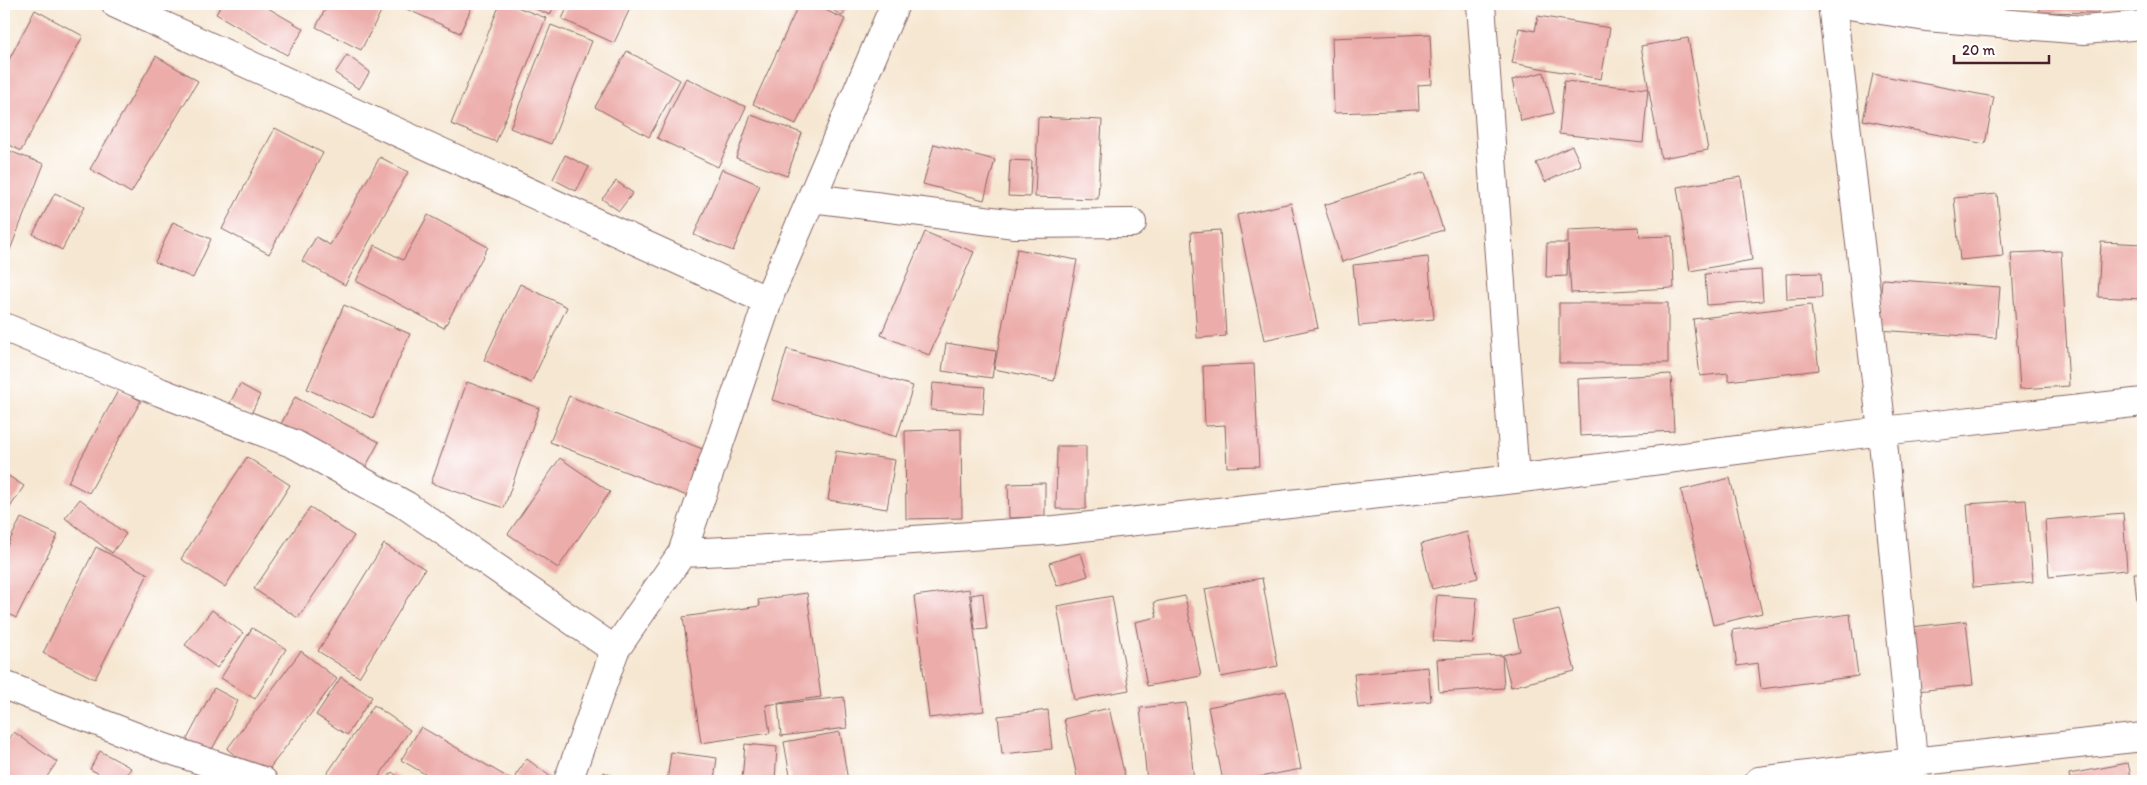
<svg xmlns="http://www.w3.org/2000/svg" width="2147" height="785" viewBox="0 0 2147 785" font-family="Itim,sans-serif">
<style>
.building{fill:#ecaca9}
.lines{fill:none;stroke-linecap:round;stroke-linejoin:round}
.minor-casing{stroke:#866565;stroke-width:30}
.minor{stroke:#fff;stroke-width:28}
</style>
<rect width="100%" height="100%" fill="#fff"/>
<filter id="ink" filterUnits="userSpaceOnUse"><feTurbulence type="fractalNoise" baseFrequency=".02" numOctaves="2"/><feDisplacementMap in="SourceGraphic" scale="10" xChannelSelector="R" yChannelSelector="G"/><feConvolveMatrix kernelMatrix="1 2 1 2 8 2 1 2 1" color-interpolation-filters="sRGB"/></filter>
<filter id="wash" filterUnits="userSpaceOnUse"><feTurbulence type="fractalNoise" baseFrequency=".0096" numOctaves="4" result="noise"/><feDisplacementMap in="SourceGraphic" scale="20" xChannelSelector="R" yChannelSelector="G"/><feGaussianBlur stdDeviation="1.12" result="paint"/><feColorMatrix in="noise" values="0 0 0 0 0 0 0 0 0 0 0 0 0 0 0 0 0 1.4 0 .05"/><feComposite in="paint" operator="in"/></filter>
<g filter="url(#wash)">
<rect width="100%" height="100%" fill="#f6e7d2"/>
<g id="blocks">
<path class="building" d="M145 4H165L162 11Z
M222 4H261L304 29 287 55 216 14Z
M328 4H385L361 50 316 27Z
M404 4H473L460 33 402 7Z
M500 4H509L546 18 496 142 451 124Z
M524 4H555L550 15Z
M569 4H632L614 43 562 19Z
M799 4H812L845 19 796 124 753 104Z
M824 4H850L842 16Z
M1410 4H1469L1468 8 1410 5Z
M2039 4H2099L2098 13 2039 12Z
M35 10 83 36 21 151 4 142V69Z
M1538 16 1610 28 1601 79 1512 63 1519 28 1535 31Z
M551 25 592 41 551 144 510 128Z
M1430 34 1432 84 1418 85 1419 110 1334 113 1332 38Z
M1688 38 1708 150 1661 158 1641 46Z
M627 51 680 80 649 137 595 107Z
M347 55 370 72 359 89 335 73Z
M156 56 198 81 131 193 90 169Z
M1544 72 1554 113 1521 121 1512 80Z
M1873 74 1994 97 1985 144 1863 120Z
M686 78 746 107 718 167 657 138Z
M1564 81 1648 89 1643 143 1559 134Z
M751 115 802 133 787 176 736 158Z
M1038 117 1102 120 1098 199 1035 197Z
M275 128 323 153 269 254 222 229Z
M934 144 995 160 984 200 923 184Z
M1572 146 1581 165 1545 182 1536 163Z
M4 149 44 164 4 265Z
M565 155 589 167 576 191 553 179Z
M380 157 408 172 345 285 302 261 316 237 330 245Z
M1010 160 1032 161 1030 197 1008 196Z
M722 169 760 185 733 251 694 235Z
M1425 172 1443 230 1342 262 1324 205Z
M1741 177 1752 260 1690 271 1677 187Z
M616 181 633 193 619 211 602 199Z
M55 193 84 207 62 250 33 234Z
M1997 194 2003 256 1960 260 1954 198Z
M1291 203 1318 328 1264 340 1237 215Z
M428 215 488 247 444 328 356 281 375 245 403 260Z
M173 222 211 239 193 278 155 262Z
M1639 227 1640 237 1672 236 1674 288 1571 293 1568 245 1567 276 1546 277 1547 243H1568V230Z
M1220 230 1226 336 1197 338 1191 232Z
M925 232 974 252 929 355 881 335Z
M2101 242 2143 244V299L2098 297Z
M1017 249 1077 260 1054 381 994 369Z
M2061 251 2069 386 2020 389 2011 253Z
M1428 257 1434 319 1359 326 1353 265Z
M1761 270 1763 301 1707 305 1705 274Z
M1821 273 1822 298 1787 299 1786 274Z
M1882 279 2000 287 1996 338 1878 330Z
M520 284 567 307 531 383 484 360Z
M1559 303H1668V363H1559Z
M344 305 410 334 373 418 307 389Z
M1811 305 1819 370 1728 381V373L1700 376 1693 319Z
M946 343 996 351 992 378 942 371Z
M787 349 913 386 897 437 772 400Z
M1254 364 1259 466 1227 467 1225 425 1205 426 1203 366Z
M1671 374 1674 431 1580 436 1578 379Z
M467 382 539 408 504 508 431 483Z
M933 383 985 387 983 414 931 410Z
M240 384 260 395 251 414 230 403Z
M119 389 141 401 89 493 68 482Z
M569 396 705 450 687 496 550 442Z
M295 397 379 442 365 468 281 424Z
M961 429 962 518 906 519 905 431Z
M1057 446H1086V509H1056Z
M836 451 895 460 887 509 828 500Z
M247 457 290 485 225 587 181 559Z
M560 458 610 492 558 568 508 534Z
M4 473 24 486 9 509 4 505Z
M1730 478 1762 613 1713 625 1681 490Z
M1045 483V517L1009 518 1008 484Z
M80 499 126 534 112 553 65 518Z
M2026 500 2033 582 1973 587 1967 504Z
M310 507 354 536 298 618 254 589Z
M2123 513 2127 570 2049 577 2045 520Z
M21 518 58 535 16 618 4 611V552Z
M1467 532 1478 578 1432 589 1421 544Z
M384 544 425 569 359 677 318 651Z
M96 547 148 574 95 679 43 653Z
M1081 553 1088 576 1057 586 1049 563Z
M2134 573H2143V600L2137 601Z
M1262 578 1278 666 1221 677 1205 589Z
M969 589 984 711 929 718 914 596Z
M807 593 821 697 766 705 770 733 701 743 683 617 760 606 758 600Z
M983 593 987 629 975 630 971 595Z
M1437 595 1477 598 1473 643 1433 641Z
M1112 596 1129 690 1074 700 1057 606Z
M1185 596 1201 676 1147 686 1135 622 1157 617 1154 602Z
M1559 609 1575 671 1511 687 1503 655 1520 651 1513 620Z
M212 610 243 633 217 668 185 645Z
M1850 614 1858 676 1761 689 1758 663 1737 666 1732 630Z
M1966 621 1973 685 1908 692 1902 628Z
M252 628 286 649 255 699 221 678Z
M301 651 337 679 263 777 227 749Z
M1502 655 1504 688 1439 692 1437 659Z
M1428 667 1431 701 1358 708 1354 674Z
M341 677 372 697 347 735 316 715Z
M214 688 238 701 208 757 184 745Z
M1286 691 1301 769 1239 781H1223L1208 707Z
M844 697 847 728 781 736 778 704Z
M1186 703 1194 781H1147L1140 708Z
M374 705 410 730 376 781H322Z
M1109 708 1126 781H1078L1064 719Z
M1048 710 1052 749 1002 754 998 716Z
M421 727 514 781H437L401 760Z
M14 732 57 762 44 781H4V747Z
M840 732 848 781H791L784 742Z
M745 744 777 747 775 781H742Z
M100 751 131 768 123 781H112L90 769Z
M671 752 717 758 714 781H667Z
M527 759 551 777 548 781H522L515 776Z
M2128 763 2132 781H2070L2069 774Z
M392 772 404 781H385Z
M604 772 624 781H600Z"/>
</g>
</g>
<g filter="url(#ink)">
<use href="#blocks" fill-opacity="0" stroke="#866565" stroke-width="1"/>
<g class="lines">
<defs>
<path id="minor" d="M116 4 768 301
M1481 4 1515 479
M1832 4 1882 431 1915 781
M1842 4 1926 17 2084 30 2143 25
M812 198 1015 224 1132 223
M4 327 160 392 294 444 407 506 615 650
M682 553 813 547 1055 530 1515 479 1882 431 2143 402
M4 685 162 747 263 781
M568 781 615 650 682 553 771 292 895 4
M1759 781 1913 762 2143 737"/>
</defs>
<use href="#minor" class="minor-casing"/>
<use href="#minor" class="minor"/>
</g>
</g>
<rect width="2147" height="785" fill="none" stroke="#fff" stroke-width="20"/>
<path d="M1954 55v8h95v-8" fill="none" stroke="#4a1f2b" stroke-width="2.5"/>
<text x="1962" y="55" font-size="15" fill="#4a1f2b" stroke="#ffffff" stroke-width="4" paint-order="stroke">20 m</text>
</svg>
